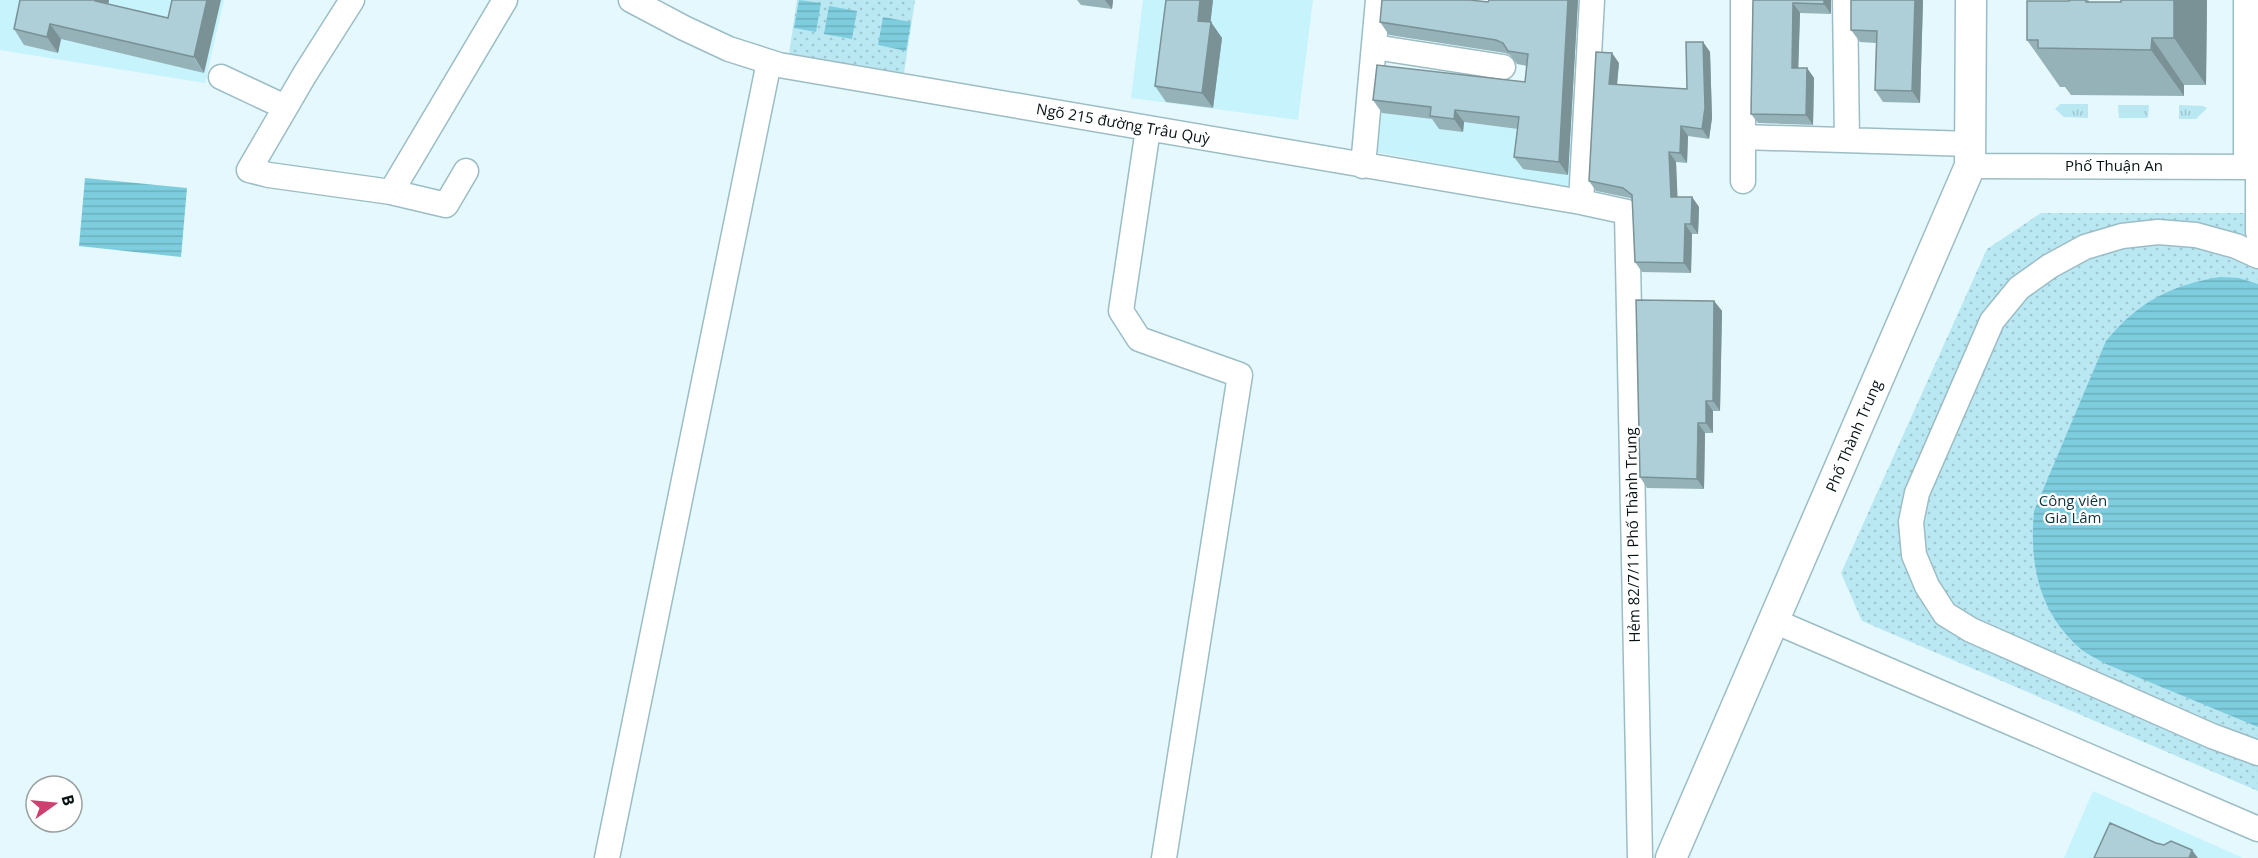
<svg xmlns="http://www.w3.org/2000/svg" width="2258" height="858" viewBox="0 0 2258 858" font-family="'Open Sans',sans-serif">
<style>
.built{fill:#c7f3fd}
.grass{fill:url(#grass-tufts)}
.park{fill:url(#park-dots)}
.water{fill:url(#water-rules)}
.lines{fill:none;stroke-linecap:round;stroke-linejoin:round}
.minor-casing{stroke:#9cbdc5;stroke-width:27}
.major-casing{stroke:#9cbdc5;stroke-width:33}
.minor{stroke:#fff;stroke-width:24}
.major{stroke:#fff;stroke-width:30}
.wall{fill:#96b2b9}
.shaded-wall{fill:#7a9196}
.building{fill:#aecfd7;stroke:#7a9196;stroke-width:1.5}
.labels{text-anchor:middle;stroke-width:4.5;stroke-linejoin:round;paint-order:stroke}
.street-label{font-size:15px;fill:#061214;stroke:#fff}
.park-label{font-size:15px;fill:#0f353e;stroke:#fff}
</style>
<defs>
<pattern id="grass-tufts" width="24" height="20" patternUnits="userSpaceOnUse" patternTransform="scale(1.5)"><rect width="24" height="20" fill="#b9e8f3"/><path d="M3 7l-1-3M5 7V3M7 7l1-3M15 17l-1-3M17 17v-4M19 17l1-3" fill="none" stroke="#9ec6cf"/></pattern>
<pattern id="park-dots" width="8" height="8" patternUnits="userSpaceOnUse" patternTransform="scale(1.5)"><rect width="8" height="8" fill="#b9e8f3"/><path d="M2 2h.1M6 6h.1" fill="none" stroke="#9ec6cf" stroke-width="1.8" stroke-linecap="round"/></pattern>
<pattern id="water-rules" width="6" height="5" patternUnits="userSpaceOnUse" patternTransform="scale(1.5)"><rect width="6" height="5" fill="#7dcddf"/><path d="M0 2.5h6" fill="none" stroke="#6bafbe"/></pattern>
</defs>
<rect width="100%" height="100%" fill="#e4f8fd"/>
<path class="built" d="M0 0H224L205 83 0 50Z
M1143 0H1313L1298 120 1131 98Z
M1378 76 1580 100 1571 184 1565 187 1376 152Z
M2093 791 2243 858H2064Z"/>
<path class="grass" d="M2060 104H2088V118L2064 117 2055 109Z
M2118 105H2149L2148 118H2119Z
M2179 105 2203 106 2207 108 2196 119H2179Z"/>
<path class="park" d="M797 0H915L904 73 789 54Z
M2041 213H2258V791L1862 621 1841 573 1987 249Z"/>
<path class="water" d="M799 0 821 3 816 32 794 28Z
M829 6 857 11 852 39 824 34Z
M883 17 911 22 906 51 878 45Z
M85 178 187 188 181 257 79 246Z
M2220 277 2239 278 2258 284V727L2106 664C2098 659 2088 655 2082 650 2039 614 2029 564 2034 511L2106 341C2138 302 2171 285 2220 277Z"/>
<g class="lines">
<defs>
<path id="minor" d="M352 0 305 74 249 170 269 175 391 192 446 205 466 171
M631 0 684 28 729 49 779 65 1581 202 1627 212 1640 858
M1743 0V181
M1845 0 1847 140
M1374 47 1503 67
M221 77 285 107
M1148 129 1121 311 1139 339 1240 375 1164 858
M1743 137 1971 144
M1363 166 1378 0
M1970 166 2258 167
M2246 167V0
M2258 167V232
M391 192 505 0
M1581 202 1592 0
M2258 256 2236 246 2196 235 2158 232 2122 236 2085 247 2050 266 2019 288 1992 321 1917 493 1911 522 1914 555 1927 586 1945 614 1971 630 2212 736 2258 753
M1774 621 2258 829
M607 858 769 62"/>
<path id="major" d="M1671 858 1970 166 1971 0"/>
</defs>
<use href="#minor" class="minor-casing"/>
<use href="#major" class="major-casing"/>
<use href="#minor" class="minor"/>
<use href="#major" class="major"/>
</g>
<path class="wall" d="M20 0H109L108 4 168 18 204 73 61 39 58 53 24 45 14 29Z
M1077 0H1113L1112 9 1081 5Z
M1166 0H1213L1210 22 1222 38 1213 108 1166 102 1155 86Z
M1578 0 1568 175 1523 169 1514 157 1518 129 1464 122 1463 132 1439 129 1432 119 1382 113 1373 100 1525 82 1527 66 1517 64 1510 55 1505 53 1389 35 1380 22 1488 2Z
M1753 0H1831V14L1800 13 1798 68H1807L1814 78 1813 125 1758 123 1751 114Z
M1851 0H1923L1920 103 1883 102 1875 90 1876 43 1860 42 1851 30Z
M2088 0 2090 2H2121L2207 0 2206 85H2184V96L2071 95 2065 87H2060L2027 40 2069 1Z
M1703 42 1710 52 1712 118 1709 139 1688 136 1687 163 1676 162 1677 197H1692L1699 207 1698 234H1692L1691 273 1642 272 1635 262 1633 200 1630 198 1596 191 1589 181 1619 63 1617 85 1687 89Z
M1714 301 1722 311 1720 411H1713V433H1705L1704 489 1647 488 1640 477Z"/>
<path class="shaded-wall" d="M95 0H109L106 16 95 1Z
M207 0H221L204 73 194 57Z
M1105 0H1113L1112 9Z
M1200 0H1213L1209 36 1198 21Z
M1568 0H1578L1568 175 1559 162Z
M1824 0H1831V14L1824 4Z
M1915 0H1923L1920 103 1912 91Z
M2174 0H2207L2206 85 2174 38Z
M1793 3 1800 13 1798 78 1792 68Z
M1211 22 1222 38 1213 108 1202 93Z
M50 24 61 39 58 53 47 37Z
M2152 38 2184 85V96L2151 50Z
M1703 42 1710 52 1712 118 1709 139 1702 129Z
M1612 53 1619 63 1616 94 1609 84Z
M1807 68 1814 78 1813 125 1806 115Z
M1455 110 1464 122 1463 132 1454 119Z
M1681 126 1688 136 1687 163 1680 153Z
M1669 152 1676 162 1678 207 1671 197Z
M1692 197 1699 207 1698 234 1691 224Z
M1685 224 1692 234 1691 273 1684 263Z
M1714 301 1722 311 1720 411 1713 401Z
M1706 401 1713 411V433L1706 423Z
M1698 423 1705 433 1704 489 1697 479Z
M2192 850 2198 858H2189Z"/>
<path class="building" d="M20 0H95V1L168 18 172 0H207L194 57 50 24 47 37 14 29Z
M1166 0H1200L1198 21 1211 22 1202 93 1155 86Z
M1382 0H1470L1488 2 1489 0H1568L1559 162 1514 157 1519 117 1455 110 1454 119 1430 116 1431 107 1373 100 1377 65 1525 82 1528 54 1508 51 1503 43 1496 40 1380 22Z
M1753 0H1824V4L1793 3 1792 68H1807L1806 115 1751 114Z
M1851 0H1915L1912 91 1875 90 1877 31 1851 30Z
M2069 0H2086V2H2121V0H2174V38H2152L2151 50 2038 48V40H2027V1H2069Z
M1686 42H1703L1705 108 1702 129 1681 126 1680 153 1669 152 1671 197H1692L1691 224H1685L1684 263 1635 262 1632 195 1623 188 1589 181 1596 52 1612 53 1609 84 1687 89Z
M1636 300 1714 301 1713 401H1706V423H1698L1697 479 1640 477Z
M2110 823 2156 843 2164 845 2171 841 2192 850 2189 858H2094Z"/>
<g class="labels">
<g class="street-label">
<text transform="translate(1123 124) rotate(10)" y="5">Ngõ 215 đường Trâu Quỳ</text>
<text x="2114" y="171">Phố Thuận An</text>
<text transform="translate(1854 436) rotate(-67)" y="5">Phố Thành Trung</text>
<text transform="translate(1633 535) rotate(-91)" y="5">Hẻm 82/7/11 Phố Thành Trung</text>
</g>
<g class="park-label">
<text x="2073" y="506">Công viên<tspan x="2073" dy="17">Gia Lâm</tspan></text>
</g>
</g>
<g transform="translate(54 804) rotate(75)"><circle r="28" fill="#ffffff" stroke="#9ba0a1" stroke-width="1.5"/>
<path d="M0-4.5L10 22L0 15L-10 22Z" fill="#cd406f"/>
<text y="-9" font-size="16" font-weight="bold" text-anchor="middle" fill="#061214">B</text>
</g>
</svg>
